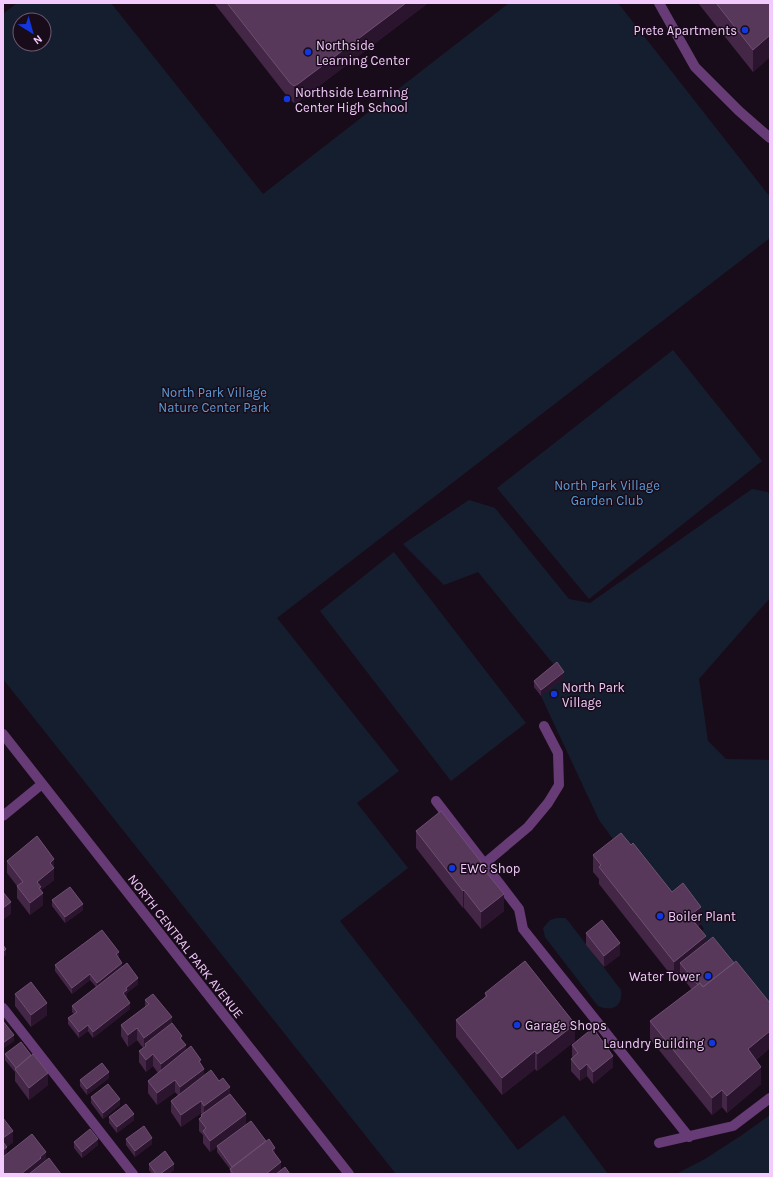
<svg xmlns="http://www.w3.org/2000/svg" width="773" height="1177" viewBox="0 0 773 1177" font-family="Karla,sans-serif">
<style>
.green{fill:#151e2e;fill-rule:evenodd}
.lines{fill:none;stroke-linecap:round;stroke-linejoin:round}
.minor{stroke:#673b75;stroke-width:10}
.wall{fill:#442647}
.shaded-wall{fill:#2b142d}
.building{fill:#57385a;stroke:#6f4f73}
.poi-dot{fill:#1237de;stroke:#190c1a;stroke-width:1.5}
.labels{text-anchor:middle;stroke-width:3;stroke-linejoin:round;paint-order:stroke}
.poi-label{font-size:13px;fill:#f2cafb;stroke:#190c1a;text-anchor:start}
.park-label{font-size:13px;fill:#5d9cd3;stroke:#190c1a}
.street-label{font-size:13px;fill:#f2cafb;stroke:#190c1a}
</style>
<rect width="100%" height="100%" fill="#190c1a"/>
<path class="green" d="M17 3H111L263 194 509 3H618L770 197V238L277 618 399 771 357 803 408 868 340 921 518 1150 564 1115 608 1174H396L3 679V14ZM20 20H44V44H20Z
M673 350 762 461 589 599 497 488Z
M752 489 768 492 770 496V598L699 679 708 741 726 759 770 760V1021L700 933 704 929 683 900 672 909 621 850 599 820 541 696 564 677 478 572 444 585 403 544 469 500 495 508 569 599 590 603Z
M394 552 526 723 451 781 320 611Z
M557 918H565L569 922 621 990C623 1006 613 1012 598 1006L545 937 543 928 550 920Z
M770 1115V1174H676L705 1159 742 1135Z"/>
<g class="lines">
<path class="minor" d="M659 3 695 67 739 111 770 138
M3 734 349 1174
M436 801 519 909 523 929 689 1137
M3 816 42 784
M484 864 528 827 548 803 559 785 558 753 544 726
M3 1008 133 1174
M659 1143 733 1126 770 1098"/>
</g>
<path class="wall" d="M214 3H428L298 102 294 103 290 100Z
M698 3H770V57L753 72Z
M564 678 541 696 534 687V681Z
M416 831 488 874 504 911 481 929 464 908H463L416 848Z
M631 845 672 892 701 924 698 926 706 942 770 1048 756 1060 761 1084 727 1113 722 1107 712 1115 650 1039V1021L692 990 680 974 674 979 599 884V879L593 872V855Z
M54 859V880L41 890 43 905 30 915 17 898V886L7 873V861Z
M52 900 83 910 65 923 52 906Z
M586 933 620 955 604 967 586 945Z
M118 958 122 967 138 984 127 993V996L126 997 130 1009 93 1038 88 1031 79 1038 68 1024V1018L74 1014 72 1012V1006L96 987 90 980 72 994 55 971V965L119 958Z
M485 993 575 1041 537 1071 535 1069 502 1095 456 1037V1020L485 997Z
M15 994 47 1015 31 1027 15 1006Z
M145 1000 172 1023 182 1040 186 1051 201 1065 204 1075 219 1081 230 1094 246 1125 275 1155 281 1170 290 1174H230V1169L217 1152V1147L210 1152 203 1143V1135L199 1131V1119L201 1117V1115L202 1114 201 1113 181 1127 171 1112V1101L178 1095 175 1092 157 1105 148 1093V1081L158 1073 153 1066 146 1072 139 1062V1051L143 1048 137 1040 128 1047 121 1036V1025L145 1007Z
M572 1045 613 1067 593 1084 587 1076 580 1081 571 1071V1059L573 1058 572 1056Z
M5 1054 48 1085 29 1100 15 1081V1072L5 1060Z
M109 1078 87 1095 80 1086V1080Z
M91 1097 120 1105 103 1119 91 1103Z
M109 1117 134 1120 117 1133 109 1123Z
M126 1139 152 1144 135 1157 126 1145Z
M74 1142 98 1145 82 1158 74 1148Z
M149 1164 174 1170 169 1174H152L149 1170Z"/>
<path class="shaded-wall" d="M406 3H428L298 102 294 103V86Z
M770 35V57L753 72V50Z
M564 672V678L541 696V690Z
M54 859V880L41 890 43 893V905L30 915V903L37 882 50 863Z
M464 890V908H463V891Z
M504 894V911L481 929V912Z
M11 902V914L3 920V908Z
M83 904V910L65 923V917Z
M701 907V924L689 933V916Z
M706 936V954L680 963V974L674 979V962Z
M620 943V955L604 967V956Z
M6 949V955L3 958V952Z
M119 952V958L116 960V954Z
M122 963V969L97 989V983Z
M90 974V980L72 994V988Z
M138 978V984L127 993V996L123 999V993L126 988Z
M47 1003V1015L31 1027V1015Z
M130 1003V1009L93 1038V1032Z
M172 1017V1029L146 1046 145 1044V1049L144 1050V1038Z
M575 1024V1041L537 1071V1054Z
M88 1025V1031L79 1038V1032Z
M137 1028V1040L128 1047V1035Z
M770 1031V1048L748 1066V1049Z
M14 1035V1041L3 1049V1043Z
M182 1036V1048L186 1045V1057L161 1076V1064Z
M535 1051V1069L502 1095V1078Z
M153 1054V1066L146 1072V1060Z
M613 1056V1067L593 1084V1072Z
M587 1064V1076L580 1081V1070Z
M761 1067V1084L727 1113V1096Z
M204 1069V1081L180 1099V1087Z
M109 1072V1078L87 1095V1089Z
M48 1073V1085L29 1100V1088Z
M175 1080V1092L157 1105V1093Z
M230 1087V1099L204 1118V1106Z
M722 1090V1107L712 1115V1098Z
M120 1099V1105L103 1119V1113Z
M201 1101V1113L181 1127V1115Z
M134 1114V1120L117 1133V1127Z
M246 1114V1126L210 1152V1141Z
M13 1131V1143L7 1147V1159L3 1162V1138Z
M152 1138V1144L135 1157V1151Z
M98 1139V1145L82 1158V1152Z
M275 1148V1159L272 1150Z
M46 1152V1164L36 1174H21Z
M281 1162V1174H266Z
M174 1164V1170L169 1174H160Z"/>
<path class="building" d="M227 3H406L298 84 294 86 290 83Z
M716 3H770V35L753 50Z
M557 662 564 672 541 690 534 681Z
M441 811 488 871 486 872 504 894 481 912 464 890 463 891 416 831Z
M621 833 631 845 633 843 672 892 683 883 701 907 689 916 706 936 674 962 599 867 601 865 593 855Z
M37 836 54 859 50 863 54 868 37 882 41 887 39 888 43 893 30 903 17 886 23 882 7 861Z
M70 887 83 904 65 917 52 900Z
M3 892 11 902 3 908Z
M602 920 620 943 604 956 586 933Z
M102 930 119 952 116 954 122 963 97 983 90 974 72 988 55 965Z
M713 937 734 963 703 987 700 983 698 985 680 963Z
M3 945 6 949 3 952Z
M525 961 575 1024 537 1054 535 1051 502 1078 456 1020 487 996 485 993Z
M736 961 770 1003V1031L748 1049 761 1067 727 1096 722 1090 712 1098 650 1021 700 983 703 987Z
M127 963 138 978 126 988 127 990 123 993 130 1003 93 1032 88 1025 79 1032 68 1018 77 1012 72 1006Z
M31 982 47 1003 31 1015 15 994Z
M153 994 172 1017 144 1038 137 1028 128 1035 121 1025 149 1004 145 1000Z
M3 1021 14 1035 3 1043Z
M172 1023 182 1036 180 1038 186 1045 161 1064 153 1054 146 1060 139 1051 146 1046 145 1044Z
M593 1028 613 1056 593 1072 587 1064 580 1070 571 1059 578 1053 572 1045Z
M21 1042 31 1055 16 1068 5 1054Z
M191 1046 201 1060 199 1061 204 1069 180 1087 175 1080 157 1093 148 1081Z
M33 1054 48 1073 29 1088 15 1069Z
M102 1063 109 1072 87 1089 80 1080Z
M211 1070 219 1081 223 1078 230 1087 204 1106 201 1101 181 1115 171 1101Z
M108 1084 120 1099 103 1113 91 1097Z
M230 1094 246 1114 210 1141 203 1131 206 1128 199 1119 202 1116 201 1115Z
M126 1104 134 1114 117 1127 109 1117Z
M3 1118 13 1131 3 1138Z
M251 1121 266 1141 232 1167 217 1146Z
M144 1126 152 1138 135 1151 126 1139Z
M90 1129 98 1139 82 1152 74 1142Z
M32 1134 46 1152 40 1157 41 1158 21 1174H3V1157Z
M269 1139 275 1148 272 1150 281 1162 266 1174H233L230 1169Z
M3 1142 7 1147 3 1150Z
M165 1151 174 1164 160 1174H156L149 1164Z
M49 1158 61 1174H29Z
M285 1167 290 1174H276Z"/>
<g class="poi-dot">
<circle cx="745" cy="30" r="4"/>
<circle cx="308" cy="52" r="4"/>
<circle cx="287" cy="99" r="4"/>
<circle cx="554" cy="694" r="4"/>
<circle cx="452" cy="868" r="4"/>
<circle cx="660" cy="916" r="4"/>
<circle cx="708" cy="976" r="4"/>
<circle cx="517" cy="1025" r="4"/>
<circle cx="712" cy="1043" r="4"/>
</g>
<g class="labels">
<g class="poi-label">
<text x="737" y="35" text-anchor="end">Prete Apartments</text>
<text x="316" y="50">Northside<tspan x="316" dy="15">Learning Center</tspan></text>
<text x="295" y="97">Northside Learning<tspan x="295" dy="15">Center High School</tspan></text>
<text x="562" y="692">North Park<tspan x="562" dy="15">Village</tspan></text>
<text x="460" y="873">EWC Shop</text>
<text x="668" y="921">Boiler Plant</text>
<text x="700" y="981" text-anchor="end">Water Tower</text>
<text x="525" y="1030">Garage Shops</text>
<text x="704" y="1048" text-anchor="end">Laundry Building</text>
</g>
<g class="park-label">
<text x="214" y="397">North Park Village<tspan x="214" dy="15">Nature Center Park</tspan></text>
<text x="607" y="490">North Park Village<tspan x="607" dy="15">Garden Club</tspan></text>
</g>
<g class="street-label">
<text transform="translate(186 946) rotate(52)" y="5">NORTH CENTRAL PARK AVENUE</text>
</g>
</g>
<rect width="773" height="1177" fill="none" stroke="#f2cafb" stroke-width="8"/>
<g transform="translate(32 32) rotate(143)"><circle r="19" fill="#190c1a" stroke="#705874"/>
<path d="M0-3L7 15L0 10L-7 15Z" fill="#1237de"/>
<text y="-6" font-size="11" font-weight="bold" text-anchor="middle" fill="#f2cafb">N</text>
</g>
</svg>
